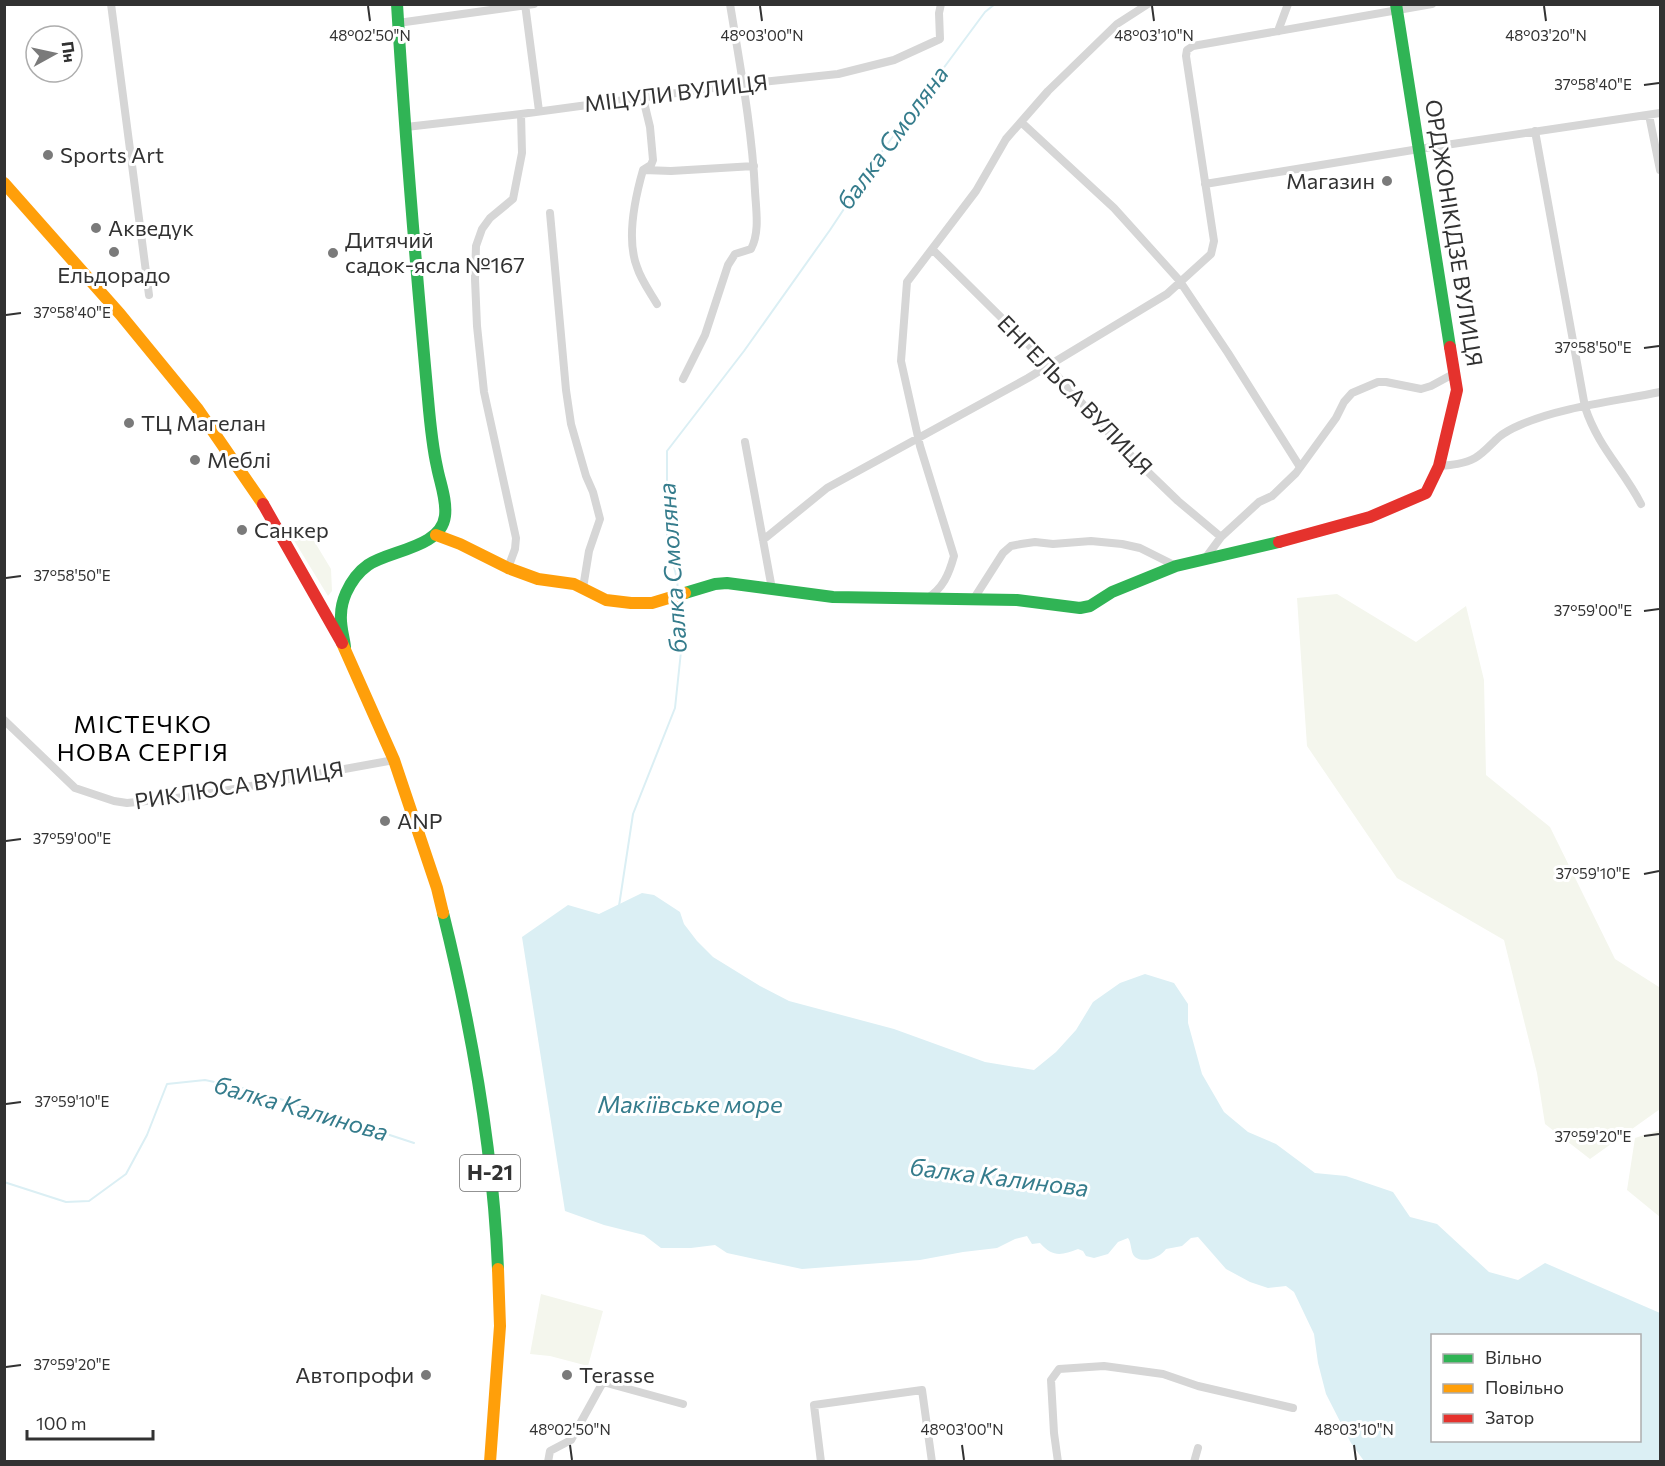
<svg xmlns="http://www.w3.org/2000/svg" width="1665" height="1466" viewBox="0 0 1665 1466" font-family="Commissioner,sans-serif">
<style>
.green{fill:#f4f6ed}
.water{fill:#dbeff4;fill-rule:evenodd}
.lines{fill:none;stroke-linecap:round;stroke-linejoin:round}
.stream{stroke:#dbeff4;stroke-width:2}
.street{stroke:#d6d6d6;stroke-width:8}
.fast{stroke:#30b455;stroke-width:12}
.slow{stroke:#ff9f0a;stroke-width:12}
.jam{stroke:#e5322d;stroke-width:12}
.ticks{fill:none;stroke:#323232;stroke-width:2}
.poi-dot{fill:#7a7a7a;stroke:#fff;stroke-width:2}
.labels{text-anchor:middle;stroke-width:6;stroke-linejoin:round;paint-order:stroke}
.shield{fill:#fff;stroke:#707070;stroke-width:1.5}
.shield-label{font-size:21px;font-weight:bold;fill:#323232}
.street-label{font-size:22px;fill:#323232;stroke:#fff}
.poi-label{font-size:22px;fill:#323232;stroke:#fff;text-anchor:start}
.water-label{font-size:24px;font-style:italic;fill:#357c8c;stroke:#fff}
.neighbourhood-label{font-size:24px;letter-spacing:1.5px;fill:#000;stroke:#fff}
.ticks-label{font-size:15px;text-anchor:middle;fill:#323232;stroke:#fff;stroke-width:6;stroke-linejoin:round;paint-order:stroke}
</style>
<rect width="100%" height="100%" fill="#fff"/>
<path class="green" d="M293 526H299L308 531 331 569 332 591 328 596 287 529Z
M1337 594 1416 642 1466 606 1484 680 1486 775 1550 827 1615 959 1659 987 1660 986V1109L1590 1159 1545 1124 1537 1073 1504 940 1397 878 1307 746 1297 598Z
M1660 1130V1217L1627 1190 1635 1138Z
M541 1294 603 1311 588 1366 550 1356 530 1354Z"/>
<path class="water" d="M642 893 654 895 680 912 684 924 697 941 713 957 760 986 789 1001 894 1029 985 1062 1034 1070 1056 1052 1076 1030 1093 1002 1120 983 1145 974 1174 983 1188 1004V1023L1202 1074 1224 1112 1248 1132 1276 1144 1315 1173 1346 1176 1393 1192 1410 1217 1437 1224 1489 1272 1518 1280 1545 1263 1660 1313V1461H1364L1351 1443 1326 1394 1318 1363 1314 1334 1294 1292 1286 1286 1268 1288 1250 1282 1226 1269 1198 1237 1191 1238 1182 1246 1166 1249C1161 1257 1144 1264 1135 1257 1130 1252 1132 1243 1128 1238L1118 1242 1108 1254 1094 1258 1086 1256 1083 1251 1078 1249C1062 1255 1053 1258 1040 1243L1032 1244 1027 1236 1015 1239 997 1248 963 1252 920 1260 802 1269 727 1253 715 1245 691 1248H661L644 1235 604 1225 565 1211 522 937 568 905 599 914ZM1432 1336H1640V1440H1432Z"/>
<g class="lines">
<path class="stream" d="M678 592 677 579 667 538V451L744 351 830 230 883 150 985 12 995 4
M619 906 633 814 675 708 682 642 679 600
M4 1182 66 1202 89 1201 126 1174 147 1135 167 1084 205 1080 256 1091 414 1143"/>
<path class="street" d="M111 4 149 295
M525 4 539 111
M398 23 534 4
M1278 31 1288 4
M643 98 650 127 653 160 651 165 643 170C635 198 626 239 637 267 641 280 650 292 657 304
M1649 115 1660 170
M1021 122 1114 208 1179 280 1228 353 1300 467
M406 127 521 114 743 84 838 74 894 60 940 39 939 13 941 4
M1535 131 1585 407C1598 447 1623 469 1641 504
M644 170 671 171 754 166
M1205 184 1419 149 1660 113
M550 213 566 390 571 424 586 476 593 492 600 519 589 551 583 588
M932 249 1028 344 1121 446 1178 501 1221 537
M683 379 705 335 728 265 735 254 751 249C760 232 756 210 755 191 752 128 740 66 730 4
M745 442 772 589
M1439 466C1451 465 1464 464 1475 458 1484 453 1491 444 1499 437 1505 432 1513 428 1520 425 1560 407 1617 401 1660 392
M763 540 827 488 1028 378 1167 294 1211 254 1214 241 1186 56 1187 50 1193 46 1432 4
M1204 560 1221 537 1259 502 1272 496 1296 473 1336 418 1344 402 1352 393 1378 382H1386L1421 389 1431 386 1455 373
M508 568 515 549 516 538 484 392 477 326 475 279 476 246 482 229 490 218 513 199 522 153 521 114
M926 599C943 589 949 574 954 556L920 446 901 361 907 282 976 191 1006 139 1048 91 1117 24 1148 4
M973 600 1003 553 1011 546 1021 544 1035 542 1053 544 1091 541 1122 544 1140 548 1176 566
M4 720 75 788 114 801 127 803 195 796 394 760
M548 1462 550 1451 571 1440 603 1382 683 1404
M821 1462 814 1405 922 1390 932 1462
M1058 1462 1054 1433 1051 1380 1059 1369 1104 1366 1163 1374 1198 1386 1293 1408
M1194 1462 1198 1448"/>
<path class="fast" d="M1396 4 1450 347
M685 593 715 584 727 583 833 597 1017 600 1080 608 1090 606 1112 592 1176 566 1279 542
M345 647C344 637 340 626 341 615 341 608 343 600 346 593 351 582 358 572 368 565 390 550 441 548 445 516 447 500 440 483 437 467 432 445 430 422 428 399 416 268 405 136 397 4
M443 913C472 1030 493 1149 498 1269"/>
<path class="slow" d="M4 183 120 314 197 408 263 504
M436 535 460 544 508 568 538 579 574 584 606 600 631 603H652L685 593
M342 643 394 760 437 888 443 913
M490 1462 500 1326 498 1269"/>
<path class="jam" d="M263 504 342 643
M1279 542 1370 517 1426 493 1439 466 1457 390 1450 347"/>
</g>
<path class="ticks" d="M368 6 370 21M760 6 762 21M1152 6 1154 21M1544 6 1546 21M1644 85 1659 83M6 315 21 313M1644 348 1659 346M6 578 21 576M1644 611 1659 609M6 841 21 839M1644 874 1659 871M6 1104 21 1102M1644 1136 1659 1134M6 1367 21 1365M570 1445 572 1460M962 1445 964 1460M1354 1445 1356 1460"/>
<g class="poi-dot">
<circle cx="48" cy="155" r="6"/>
<circle cx="1387" cy="181" r="6"/>
<circle cx="96" cy="228" r="6"/>
<circle cx="114" cy="252" r="6"/>
<circle cx="333" cy="253" r="6"/>
<circle cx="129" cy="423" r="6"/>
<circle cx="195" cy="460" r="6"/>
<circle cx="242" cy="530" r="6"/>
<circle cx="385" cy="821" r="6"/>
<circle cx="426" cy="1375" r="6"/>
<circle cx="567" cy="1375" r="6"/>
</g>
<g class="labels">
<rect class="shield" x="460" y="1155" width="60" height="36" rx="4.5"/>
<g class="shield-label">
<text x="490" y="1180">Н-21</text>
</g>
<g class="street-label">
<text transform="translate(676 93) rotate(-7)" y="8">МІЦУЛИ ВУЛИЦЯ</text>
<text transform="translate(1454 233) rotate(81)" y="8">ОРДЖОНІКІДЗЕ ВУЛИЦЯ</text>
<text transform="translate(1075 395) rotate(46)" y="8">ЕНГЕЛЬСА ВУЛИЦЯ</text>
<text transform="translate(239 785) rotate(-9)" y="8">РИКЛЮСА ВУЛИЦЯ</text>
</g>
<g class="poi-label">
<text x="60" y="163">Sports Art</text>
<text x="1375" y="189" text-anchor="end">Магазин</text>
<text x="108" y="236">Акведук</text>
<text x="345" y="248">Дитячий<tspan x="345" dy="25">садок-ясла №167</tspan></text>
<text x="114" y="283" text-anchor="middle">Ельдорадо</text>
<text x="141" y="431">ТЦ Магелан</text>
<text x="207" y="468">Меблі</text>
<text x="254" y="538">Санкер</text>
<text x="397" y="829">ANP</text>
<text x="414" y="1383" text-anchor="end">Автопрофи</text>
<text x="579" y="1383">Terasse</text>
</g>
<g class="water-label">
<text transform="translate(893 138) rotate(-54)" y="8">балка Смоляна</text>
<text transform="translate(673 568) rotate(-94)" y="8">балка Смоляна</text>
<text x="690" y="1113">Макіївське море</text>
<text transform="translate(301 1109) rotate(16)" y="8">балка Калинова</text>
<text transform="translate(999 1178) rotate(7)" y="8">балка Калинова</text>
</g>
<g class="neighbourhood-label">
<text x="143" y="733">МІСТЕЧКО<tspan x="143" dy="28">НОВА СЕРГІЯ</tspan></text>
</g>
</g>
<g class="ticks-label">
<text x="370" y="41">48°02'50"N</text>
<text x="762" y="41">48°03'00"N</text>
<text x="1154" y="41">48°03'10"N</text>
<text x="1546" y="41">48°03'20"N</text>
<text x="1593" y="90">37°58'40"E</text>
<text x="72" y="318">37°58'40"E</text>
<text x="1593" y="353">37°58'50"E</text>
<text x="72" y="581">37°58'50"E</text>
<text x="1593" y="616">37°59'00"E</text>
<text x="72" y="844">37°59'00"E</text>
<text x="1593" y="879">37°59'10"E</text>
<text x="72" y="1107">37°59'10"E</text>
<text x="1593" y="1142">37°59'20"E</text>
<text x="72" y="1370">37°59'20"E</text>
<text x="570" y="1435">48°02'50"N</text>
<text x="962" y="1435">48°03'00"N</text>
<text x="1354" y="1435">48°03'10"N</text>
</g>
<rect width="1665" height="1466" fill="none" stroke="#323232" stroke-width="12"/>
<rect x="1431" y="1334" width="210" height="108" fill="#ffffff" stroke="#adadad" stroke-width="1.5"/>
<rect x="1443" y="1354" width="30" height="9" fill="#30b455" stroke="#adadad" stroke-width="1.5"/>
<text x="1485" y="1364" font-size="18" fill="#323232">Вільно</text>
<rect x="1443" y="1384" width="30" height="9" fill="#ff9f0a" stroke="#adadad" stroke-width="1.5"/>
<text x="1485" y="1394" font-size="18" fill="#323232">Повільно</text>
<rect x="1443" y="1414" width="30" height="9" fill="#e5322d" stroke="#adadad" stroke-width="1.5"/>
<text x="1485" y="1424" font-size="18" fill="#323232">Затор</text>
<g transform="translate(54 54) rotate(82)"><circle r="28" fill="#ffffff" stroke="#adadad" stroke-width="1.5"/>
<path d="M0-4.5L10 22L0 15L-10 22Z" fill="#7a7a7a"/>
<text y="-9" font-size="16" font-weight="bold" text-anchor="middle" fill="#323232">Пн</text>
</g>
<path d="M27 1430v9h126v-9" fill="none" stroke="#323232" stroke-width="3"/>
<text x="36" y="1430" font-size="18" fill="#323232" stroke="#ffffff" stroke-width="4.5" paint-order="stroke">100 m</text>
</svg>
